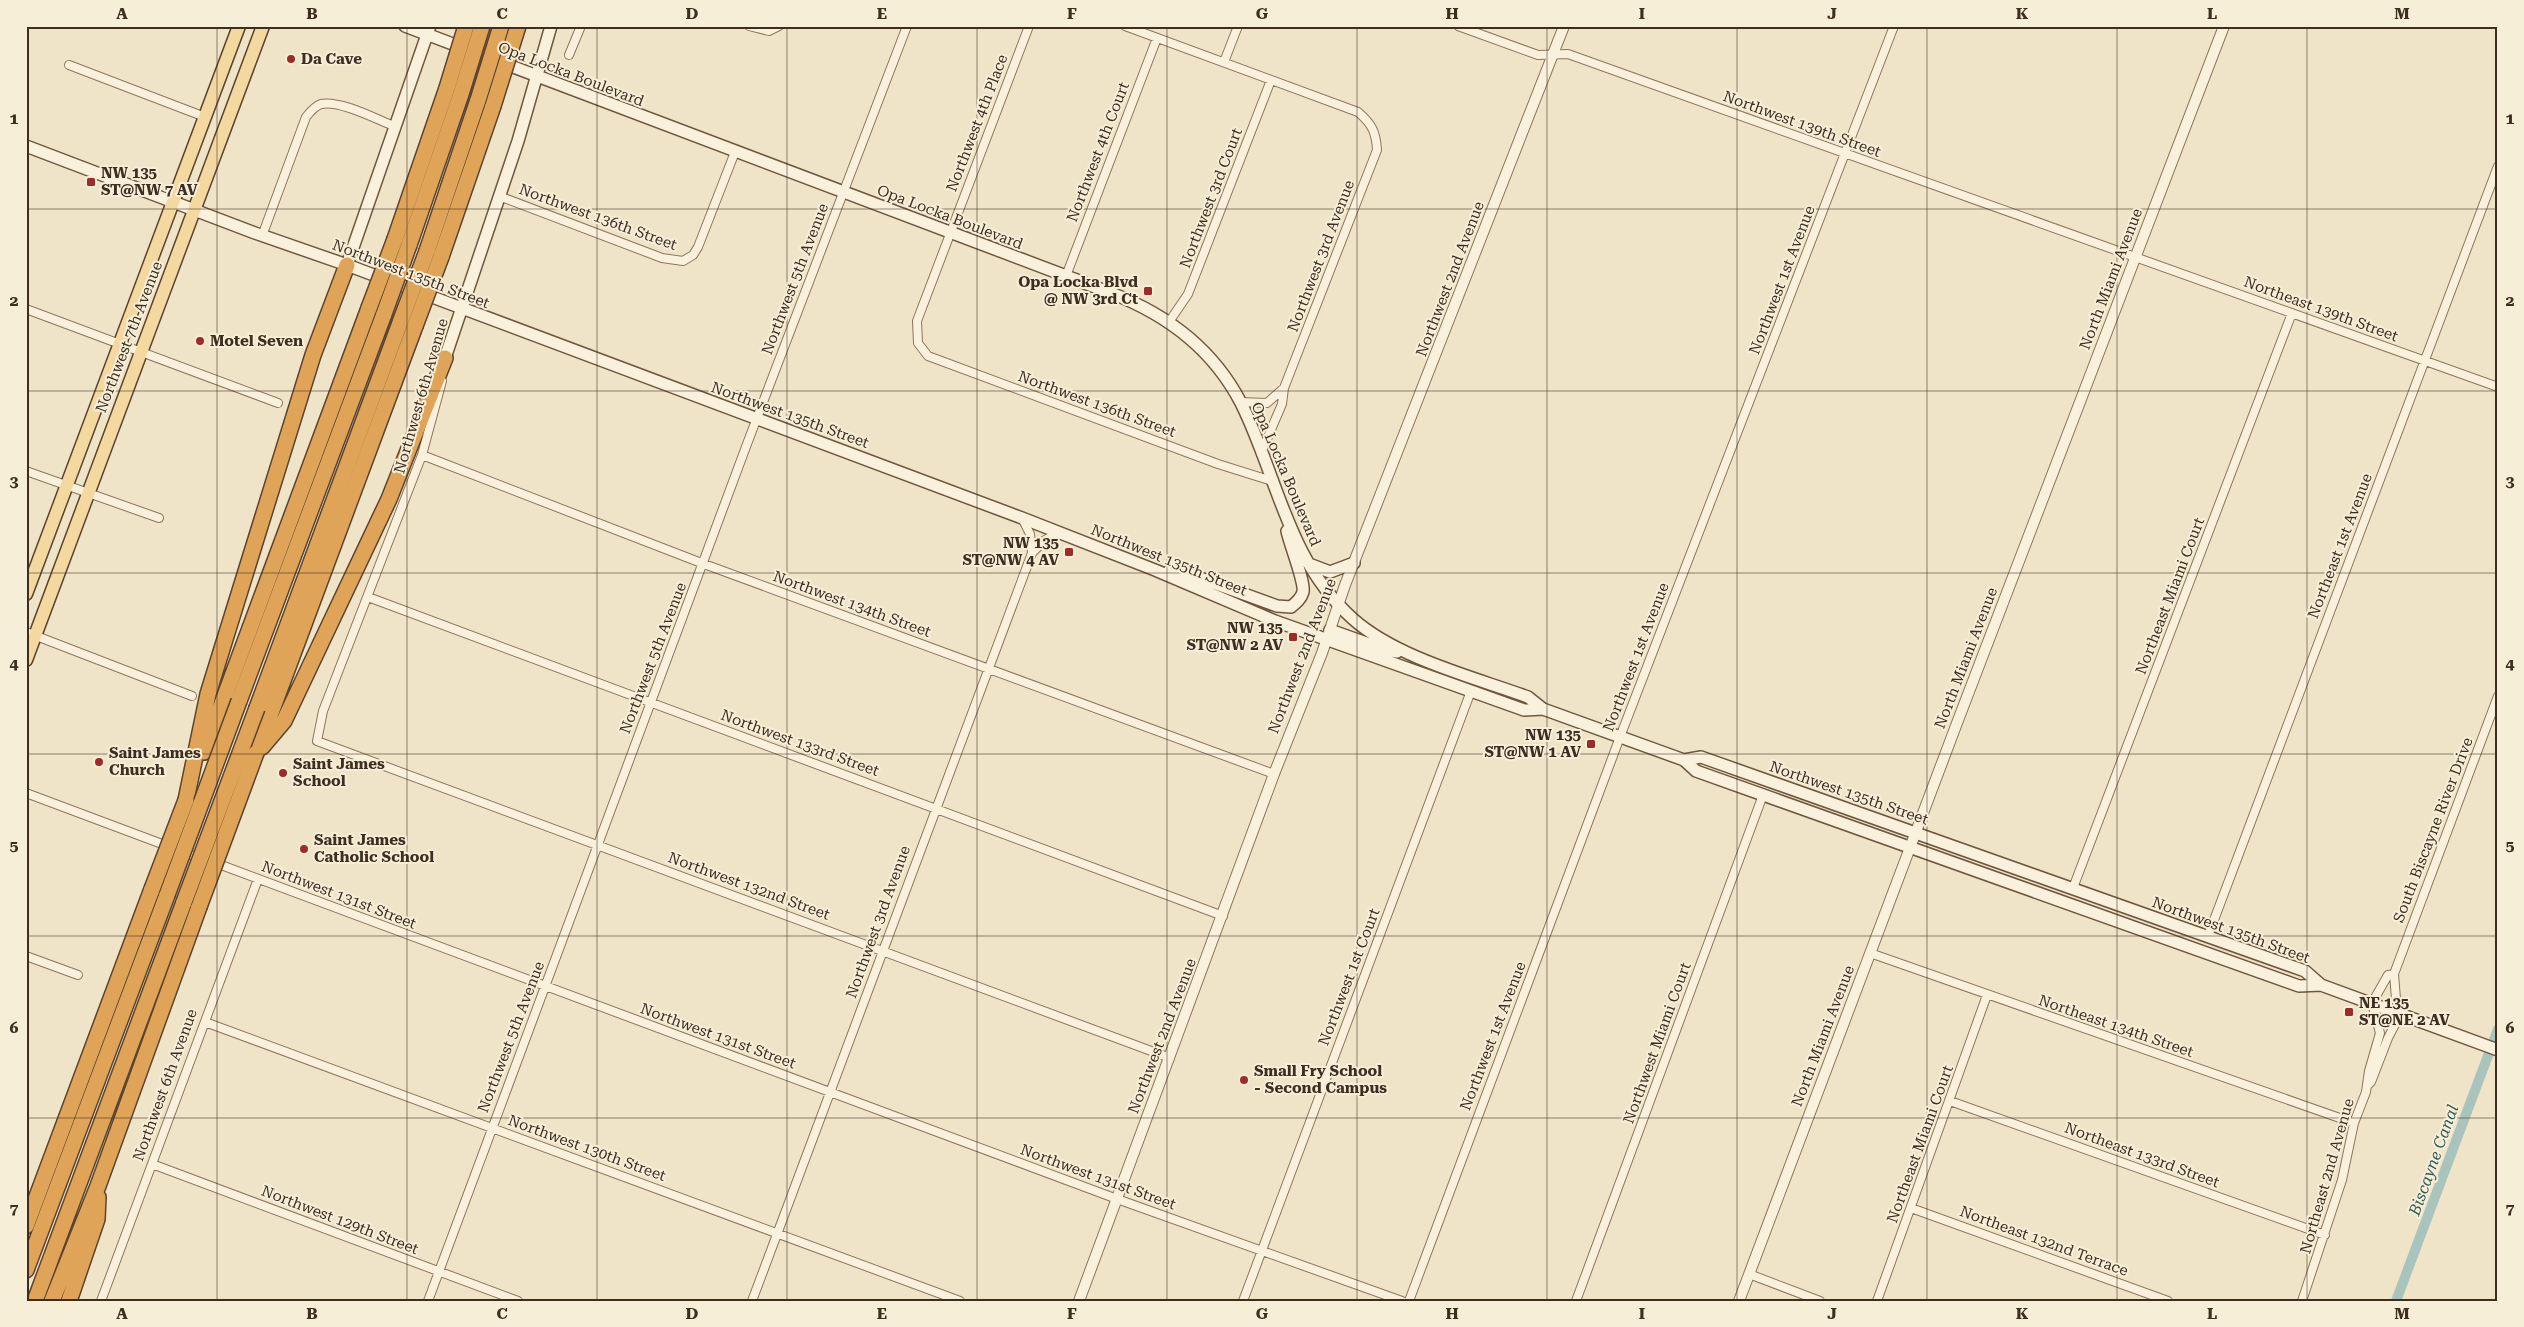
<svg xmlns="http://www.w3.org/2000/svg" width="2524" height="1327" viewBox="0 0 2524 1327" font-family="'Roboto Serif',serif">
<style>
.lines{fill:none;stroke-linecap:round;stroke-linejoin:round}
.canal{stroke:#a9c4bc;stroke-width:10}
.minor-casing{stroke:#8d765c;stroke-width:10}
.tertiary-casing{stroke:#8d765c;stroke-width:12}
.secondary-casing{stroke:#6f573f;stroke-width:14}
.primary-casing{stroke:#5b4430;stroke-width:15}
.motorway-casing{stroke:#5b4430;stroke-width:18}
.minor{stroke:#faf1dc;stroke-width:8}
.tertiary{stroke:#faf1dc;stroke-width:10}
.secondary{stroke:#faf1dc;stroke-width:11}
.primary{stroke:#f3d9a0;stroke-width:12}
.motorway{stroke:#e0a458;stroke-width:15}
.motorway-bridge-casing{stroke:#5b4430;stroke-width:18;stroke-linecap:butt}
.motorway-bridge{stroke:#e0a458;stroke-width:15}
.grid{fill:none;stroke:#3d2e20;stroke-width:1;stroke-opacity:0.55}
.poi-dot{fill:#9e2a2b;stroke:#f7eed8;stroke-width:2}
.labels{text-anchor:middle;stroke-width:4;stroke-linejoin:round;paint-order:stroke}
.poi-label{font-size:15px;font-weight:bold;fill:#3d2e20;stroke:#f7eed8;text-anchor:start}
.street-label{font-size:15px;fill:#3d2e20;stroke:#f7eed8}
.water-label{font-size:16px;font-style:italic;fill:#2f5d5a;stroke:#f7eed8}
.neatline{fill:none;stroke:#3d2e20;stroke-width:2}
.grid-label{font-size:16px;text-anchor:middle;font-weight:bold;fill:#3d2e20}
</style>
<rect width="100%" height="100%" fill="#f0e4c8"/>
<g class="lines">
<path class="canal" d="M2396 1301 2498 1029"/>
<defs>
<path id="minor" d="M749 26 769 31 779 26
M1029 26 917 321 918 343 928 356 1218 464 1272 481
M1125 26 1358 112C1372 124 1376 132 1377 150L1284 388 1282 404 1261 453
M1458 26 1538 55 1568 54 2498 387
M569 55 581 26
M1224 62 1238 26
M69 65 205 117
M499 196 662 258 683 261 693 255 698 247 735 152
M262 236 306 117C310 112 315 106 321 104 340 100 376 119 394 126
M1066 276 1157 38
M26 309 278 403
M1169 322 1188 294 1271 80
M442 381 422 455 323 711 317 741 1170 1058
M1240 402 1267 403 1284 388
M422 455 704 564 1274 774
M26 471 159 518
M1022 518 1030 534 1032 553
M368 597 1223 916
M26 632 192 696
M26 793 202 859
M213 862 1117 1199 1402 1301
M2073 888 2292 313
M2208 936 2498 166
M1870 953 2354 1123
M26 956 78 975
M205 1022 960 1301
M2367 1086 2371 1082 2388 1038 2401 1013 2396 999 2394 974 2498 696
M1950 1101 2325 1235
M152 1164 518 1301
M1911 1208 2168 1301
M1749 1274 1820 1301
M101 1301 258 879
M428 1301 747 444 907 26
M752 1301 1032 553 1045 540 1059 532
M1243 1301 1471 691
M1409 1301 1620 737 1894 26
M1576 1301 1763 795
M1877 1301 1987 995
M2302 1301 2342 1180 2354 1123 2366 1092 2369 1071 2380 1033 2372 1003 2388 975 2394 974"/>
<path id="tertiary" d="M1079 1301 1274 774 1322 653 1345 585 1564 26
M1739 1301 1957 723 2224 26"/>
<path id="secondary" d="M405 26 1111 293C1166 314 1213 349 1241 403 1278 477 1287 560 1353 619 1397 658 1473 677 1528 697L1543 709 1684 760 1696 771 2299 986 2321 985
M26 146 255 233 347 265 1022 518 1155 570 1275 621 1524 710 1543 709
M347 265 430 26
M445 358 518 141 551 26
M1309 564 1330 572 1354 563
M1169 571 1189 574 1277 606 1291 607C1296 603 1301 599 1303 592 1305 582 1290 545 1287 531
M1330 630 1386 650 1397 652
M1684 760 1701 757 2305 971 2321 985 2498 1050"/>
<path id="primary" d="M26 594 239 26
M26 660 263 26"/>
<path id="motorway" d="M395 239 447 88
M409 245 461 94
M427 251 478 100
M441 257 493 106
M239 701 384 314
M257 708 401 320
M262 747 284 721 389 499 445 358
M204 752 369 308
M256 753 415 326
M186 800 208 694 313 355 347 265
M26 1226 152 889
M26 1270 167 895
M35 1301 184 902
M52 1301 98 1186 199 907
M69 1301 97 1219 98 1197"/>
</defs>
<use href="#minor" class="minor-casing"/>
<use href="#tertiary" class="tertiary-casing"/>
<use href="#secondary" class="secondary-casing"/>
<use href="#primary" class="primary-casing"/>
<use href="#motorway" class="motorway-casing"/>
<use href="#minor" class="minor"/>
<use href="#tertiary" class="tertiary"/>
<use href="#secondary" class="secondary"/>
<use href="#primary" class="primary"/>
<use href="#motorway" class="motorway"/>
<defs>
<path id="motorway-bridge" d="M447 88 466 26
M461 94 482 26
M478 100 501 26
M493 106 518 26
M369 308 395 239
M384 314 409 245
M401 320 427 251
M415 326 441 257
M152 889 186 800
M167 895 239 701
M184 902 257 708
M199 907 256 753"/>
</defs>
<use href="#motorway-bridge" class="motorway-bridge-casing"/>
<use href="#motorway-bridge" class="motorway-bridge"/>
</g>
<path class="grid" d="M217 26V1301M407 26V1301M597 26V1301M787 26V1301M977 26V1301M1167 26V1301M1357 26V1301M1547 26V1301M1737 26V1301M1927 26V1301M2117 26V1301M2307 26V1301M26 209H2498M26 391H2498M26 573H2498M26 754H2498M26 936H2498M26 1118H2498"/>
<g class="poi-dot">
<circle cx="291" cy="59" r="5"/>
<rect x="86" y="177" width="10" height="10" rx="2.5"/>
<rect x="1143" y="286" width="10" height="10" rx="2.5"/>
<circle cx="200" cy="341" r="5"/>
<rect x="1064" y="547" width="10" height="10" rx="2.5"/>
<rect x="1288" y="632" width="10" height="10" rx="2.5"/>
<rect x="1586" y="739" width="10" height="10" rx="2.5"/>
<circle cx="99" cy="762" r="5"/>
<circle cx="283" cy="773" r="5"/>
<circle cx="304" cy="849" r="5"/>
<rect x="2344" y="1007" width="10" height="10" rx="2.5"/>
<circle cx="1244" cy="1080" r="5"/>
</g>
<g class="labels">
<g class="poi-label">
<text x="301" y="64">Da Cave</text>
<text x="101" y="178">NW 135<tspan x="101" dy="17">ST@NW 7 AV</tspan></text>
<text x="1138" y="287" text-anchor="end">Opa Locka Blvd<tspan x="1138" dy="17">@ NW 3rd Ct</tspan></text>
<text x="210" y="346">Motel Seven</text>
<text x="1059" y="548" text-anchor="end">NW 135<tspan x="1059" dy="17">ST@NW 4 AV</tspan></text>
<text x="1283" y="633" text-anchor="end">NW 135<tspan x="1283" dy="17">ST@NW 2 AV</tspan></text>
<text x="1581" y="740" text-anchor="end">NW 135<tspan x="1581" dy="17">ST@NW 1 AV</tspan></text>
<text x="109" y="758">Saint James<tspan x="109" dy="17">Church</tspan></text>
<text x="293" y="769">Saint James<tspan x="293" dy="17">School</tspan></text>
<text x="314" y="845">Saint James<tspan x="314" dy="17">Catholic School</tspan></text>
<text x="2359" y="1008">NE 135<tspan x="2359" dy="17">ST@NE 2 AV</tspan></text>
<text x="1254" y="1076">Small Fry School<tspan x="1254" dy="17">- Second Campus</tspan></text>
</g>
<g class="street-label">
<text transform="translate(571 74) rotate(21)" y="5">Opa Locka Boulevard</text>
<text transform="translate(977 123) rotate(-69)" y="5">Northwest 4th Place</text>
<text transform="translate(1802 124) rotate(20)" y="5">Northwest 139th Street</text>
<text transform="translate(1098 152) rotate(-69)" y="5">Northwest 4th Court</text>
<text transform="translate(1211 198) rotate(-69)" y="5">Northwest 3rd Court</text>
<text transform="translate(598 217) rotate(20)" y="5">Northwest 136th Street</text>
<text transform="translate(950 217) rotate(21)" y="5">Opa Locka Boulevard</text>
<text transform="translate(1321 256) rotate(-69)" y="5">Northwest 3rd Avenue</text>
<text transform="translate(411 274) rotate(21)" y="5">Northwest 135th Street</text>
<text transform="translate(795 279) rotate(-69)" y="5">Northwest 5th Avenue</text>
<text transform="translate(1450 279) rotate(-69)" y="5">Northwest 2nd Avenue</text>
<text transform="translate(2111 279) rotate(-69)" y="5">North Miami Avenue</text>
<text transform="translate(1782 280) rotate(-69)" y="5">Northwest 1st Avenue</text>
<text transform="translate(2321 309) rotate(20)" y="5">Northeast 139th Street</text>
<text transform="translate(129 337) rotate(-69)" y="5">Northwest 7th Avenue</text>
<text transform="translate(421 396) rotate(-74)" y="5">Northwest 6th Avenue</text>
<text transform="translate(1097 404) rotate(20)" y="5">Northwest 136th Street</text>
<text transform="translate(790 415) rotate(20)" y="5">Northwest 135th Street</text>
<text transform="translate(1286 474) rotate(67)" y="5">Opa Locka Boulevard</text>
<text transform="translate(2340 546) rotate(-69)" y="5">Northeast 1st Avenue</text>
<text transform="translate(1169 560) rotate(22)" y="5">Northwest 135th Street</text>
<text transform="translate(2170 596) rotate(-69)" y="5">Northeast Miami Court</text>
<text transform="translate(852 604) rotate(20)" y="5">Northwest 134th Street</text>
<text transform="translate(1302 656) rotate(-69)" y="5">Northwest 2nd Avenue</text>
<text transform="translate(1636 657) rotate(-69)" y="5">Northwest 1st Avenue</text>
<text transform="translate(653 658) rotate(-69)" y="5">Northwest 5th Avenue</text>
<text transform="translate(1966 658) rotate(-69)" y="5">North Miami Avenue</text>
<text transform="translate(800 743) rotate(20)" y="5">Northwest 133rd Street</text>
<text transform="translate(1849 793) rotate(19)" y="5">Northwest 135th Street</text>
<text transform="translate(2433 830) rotate(-69)" y="5">South Biscayne River Drive</text>
<text transform="translate(749 886) rotate(20)" y="5">Northwest 132nd Street</text>
<text transform="translate(339 895) rotate(21)" y="5">Northwest 131st Street</text>
<text transform="translate(878 922) rotate(-70)" y="5">Northwest 3rd Avenue</text>
<text transform="translate(2231 930) rotate(20)" y="5">Northwest 135th Street</text>
<text transform="translate(1349 977) rotate(-69)" y="5">Northwest 1st Court</text>
<text transform="translate(2116 1026) rotate(19)" y="5">Northeast 134th Street</text>
<text transform="translate(718 1036) rotate(20)" y="5">Northwest 131st Street</text>
<text transform="translate(1162 1036) rotate(-69)" y="5">Northwest 2nd Avenue</text>
<text transform="translate(1493 1036) rotate(-69)" y="5">Northwest 1st Avenue</text>
<text transform="translate(1823 1036) rotate(-69)" y="5">North Miami Avenue</text>
<text transform="translate(511 1037) rotate(-69)" y="5">Northwest 5th Avenue</text>
<text transform="translate(1657 1043) rotate(-70)" y="5">Northwest Miami Court</text>
<text transform="translate(165 1085) rotate(-70)" y="5">Northwest 6th Avenue</text>
<text transform="translate(1920 1144) rotate(-70)" y="5">Northeast Miami Court</text>
<text transform="translate(587 1148) rotate(20)" y="5">Northwest 130th Street</text>
<text transform="translate(2142 1155) rotate(20)" y="5">Northeast 133rd Street</text>
<text transform="translate(2327 1176) rotate(-74)" y="5">Northeast 2nd Avenue</text>
<text transform="translate(1098 1177) rotate(20)" y="5">Northwest 131st Street</text>
<text transform="translate(340 1220) rotate(21)" y="5">Northwest 129th Street</text>
<text transform="translate(2044 1241) rotate(20)" y="5">Northeast 132nd Terrace</text>
</g>
<g class="water-label">
<text transform="translate(2433 1160) rotate(-70)" y="6">Biscayne Canal</text>
</g>
</g>
<rect width="2524" height="1327" fill="none" stroke="#f7eed8" stroke-width="55"/>
<rect x="28" y="28" width="2468" height="1272" class="neatline"/>
<g class="grid-label">
<text x="122" y="19">A</text>
<text x="312" y="19">B</text>
<text x="502" y="19">C</text>
<text x="692" y="19">D</text>
<text x="882" y="19">E</text>
<text x="1072" y="19">F</text>
<text x="1262" y="19">G</text>
<text x="1452" y="19">H</text>
<text x="1642" y="19">I</text>
<text x="1832" y="19">J</text>
<text x="2022" y="19">K</text>
<text x="2212" y="19">L</text>
<text x="2402" y="19">M</text>
<text x="14" y="124">1</text>
<text x="2510" y="124">1</text>
<text x="14" y="306">2</text>
<text x="2510" y="306">2</text>
<text x="14" y="487">3</text>
<text x="2510" y="487">3</text>
<text x="14" y="669">4</text>
<text x="2510" y="669">4</text>
<text x="14" y="851">5</text>
<text x="2510" y="851">5</text>
<text x="14" y="1033">6</text>
<text x="2510" y="1033">6</text>
<text x="14" y="1214">7</text>
<text x="2510" y="1214">7</text>
<text x="122" y="1319">A</text>
<text x="312" y="1319">B</text>
<text x="502" y="1319">C</text>
<text x="692" y="1319">D</text>
<text x="882" y="1319">E</text>
<text x="1072" y="1319">F</text>
<text x="1262" y="1319">G</text>
<text x="1452" y="1319">H</text>
<text x="1642" y="1319">I</text>
<text x="1832" y="1319">J</text>
<text x="2022" y="1319">K</text>
<text x="2212" y="1319">L</text>
<text x="2402" y="1319">M</text>
</g>
</svg>
